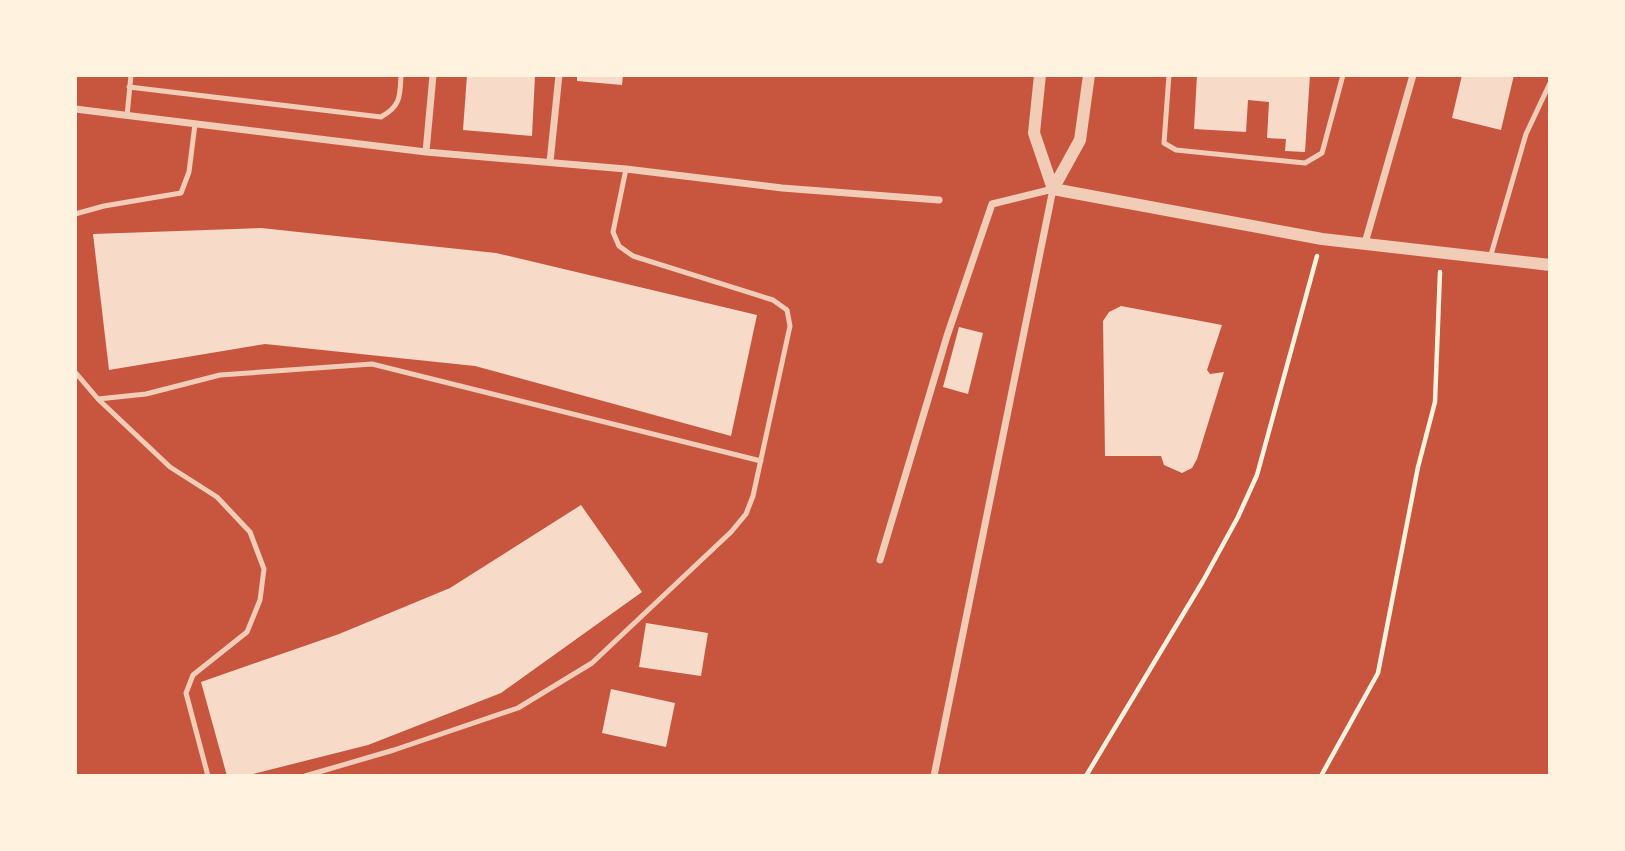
<svg xmlns="http://www.w3.org/2000/svg" width="1625" height="851" viewBox="0 0 1625 851" font-family="Ubuntu,sans-serif">
<style>
.building{fill:#f7dbc8}
.lines{fill:none;stroke-linecap:round;stroke-linejoin:round}
.path{stroke:#fff3e0;stroke-width:4.5}
.service{stroke:#f1ccb7;stroke-width:5}
.minor{stroke:#f1ccb7;stroke-width:7}
.tertiary{stroke:#f1ccb7;stroke-width:12}
</style>
<rect width="100%" height="100%" fill="#c8553d"/>
<path class="building" d="M467 75H535L532 136 463 130Z
M577 75H623L622 85 577 81Z
M1197 75H1310L1305 152 1285 151 1286 139 1267 138 1269 102 1248 100 1246 132 1194 129Z
M1462 75H1514L1501 130 1452 118Z
M261 228 496 253 757 315 731 436 475 366 265 344 109 370 93 234Z
M1121 306 1222 325 1207 370 1210 374 1224 372 1197 459 1192 468 1182 473 1164 465 1161 456H1105L1103 321 1109 312Z
M959 327 983 333 968 394 943 387Z
M581 505 642 592 501 693 368 745 245 776H227L201 682 339 634 450 588Z
M646 623 708 633 701 676 639 667Z
M611 689 675 703 666 747 602 733Z"/>
<g class="lines">
<path class="path" d="M1086 776 1203 581 1238 517 1257 475 1317 256
M1321 776 1378 673 1418 467 1435 402 1440 272"/>
<path class="service" d="M1169 75 1164 143 1176 150 1305 163 1322 153 1343 75
M129 87 381 117C401 106 400 96 401 75
M127 116 131 75
M75 214 104 206 181 193 189 172 195 124
M1490 258 1526 134 1550 83
M75 372 98 399 146 394 220 375 372 364 761 461
M98 399 170 467 217 497 250 532 264 569 260 600 247 632 193 675 186 693 208 776
M305 776 394 750 518 708 592 663 731 532 746 514 753 496 790 326 787 310 773 300 633 256 619 246 613 232 626 169"/>
<path class="minor" d="M75 109 426 152 626 169 782 188 939 200
M426 152 433 75
M550 162 559 75
M1365 243 1413 75
M880 560 947 336 992 204 1053 189 934 776"/>
<path class="tertiary" d="M1040 75 1034 133 1053 189
M1053 189 1322 239 1550 265
M1053 189 1080 140 1089 75"/>
</g>
<rect width="1625" height="851" fill="none" stroke="#fff3e0" stroke-width="154"/>
</svg>
